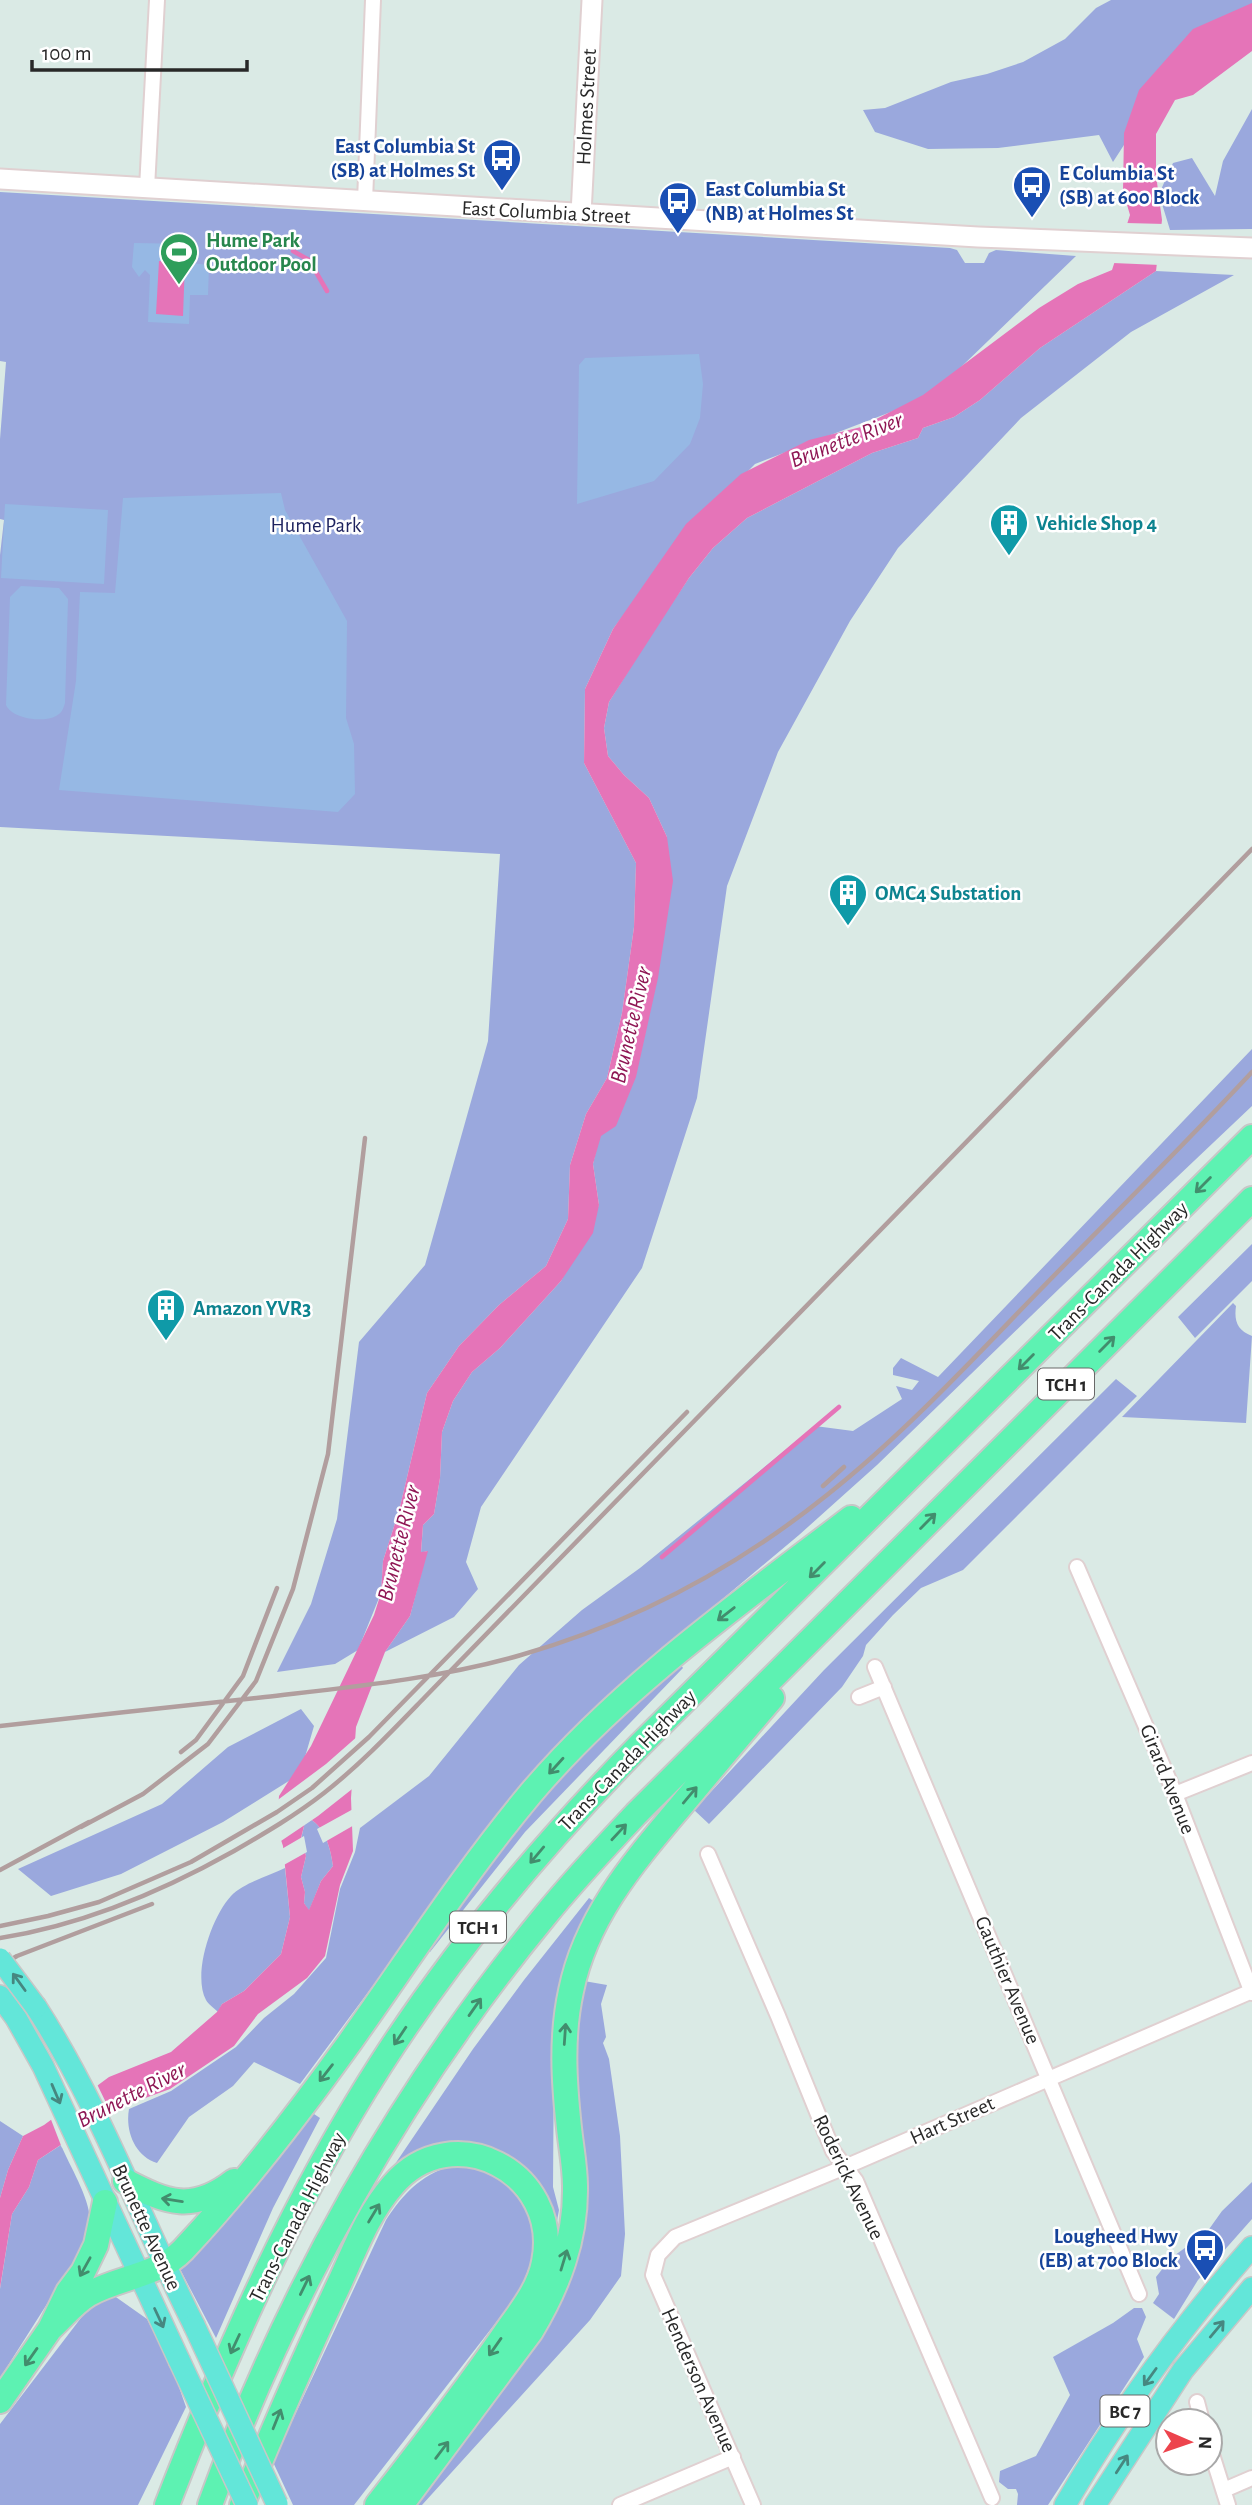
<svg xmlns="http://www.w3.org/2000/svg" width="1252" height="2505" viewBox="0 0 1252 2505" font-family="'Alegreya Sans',sans-serif">
<style>
.green{fill:#9aa8dd}
.pitch{fill:#96b8e4}
.water{fill:#e574b8;fill-rule:evenodd}
.pier{fill:#daeae5}
.lines{fill:none;stroke-linecap:round;stroke-linejoin:round}
.stream{stroke:#e574b8;stroke-width:4.5}
.street-casing{stroke:#e0d0d1;stroke-width:18}
.secondary-casing{stroke:#e0d0d1;stroke-width:23}
.primary-casing{stroke:#c7c7c7;stroke-width:24}
.highway-casing{stroke:#c7c7c7;stroke-width:28}
.street{stroke:#fff;stroke-width:14}
.secondary{stroke:#fff;stroke-width:19}
.primary{stroke:#63e6d9;stroke-width:21}
.highway{stroke:#5df2b2;stroke-width:24}
.rail{stroke:#b19e9e;stroke-width:4.5}
.primary-bridge-casing{stroke:#c7c7c7;stroke-width:24;stroke-linecap:butt}
.primary-bridge{stroke:#63e6d9;stroke-width:21}
.oneway{stroke:#428d6d}
.oneway2{stroke:#468780}
.labels{text-anchor:middle;stroke-width:5;stroke-linejoin:round;paint-order:stroke}
.shield{fill:#fff;stroke:#686868;stroke-width:2}
.shield-label{font-size:19px;font-weight:bold;fill:#282828}
.street-label{font-size:21px;fill:#282828;stroke:#fff}
.transit-label{font-size:21px;font-weight:bold;fill:#164399;stroke:#fff;text-anchor:end}
.leisure-label{font-size:21px;font-weight:bold;fill:#27864d;stroke:#fff;text-anchor:start}
.culture-label{font-size:21px;font-weight:bold;fill:#0d838f;stroke:#fff;text-anchor:start}
.park-label{font-size:21px;fill:#1e235f;stroke:#fff}
.water-label{font-size:23px;font-style:italic;fill:#8e1654;stroke:#fff}
</style>
<rect width="100%" height="100%" fill="#daeae5"/>
<path class="green" d="M1111 0H1252V29L1151 103 1113 162 1099 135 998 148 928 149 875 132 863 110 885 108 951 82 987 74 1023 62 1065 39 1096 8Z
M1252 109V229L1170 230 1159 194 1173 163 1192 158 1215 196 1223 161Z
M0 192 950 248 957 250 965 263H984L989 253 996 250 1076 256 930 397 755 464 678 542 613 629 585 689 584 763 636 863 634 927 622 1013 607 1078 586 1114 570 1165 568 1219 546 1266 499 1305 459 1346 427 1393 399 1511 383 1561 381 1593 358 1650 335 1664 277 1672 311 1604 337 1519 359 1342 425 1265 488 1041 500 854 0 827V555L4 520 0 519V439L6 362 0 361Z
M1156 271 1234 275 1131 332 1021 418 898 548 850 621 778 752 727 886 697 1098 642 1268 481 1507 466 1562 478 1589 454 1617 385 1652 410 1616 427 1551 421 1553 423 1525 434 1514 440 1478 442 1432 453 1401 472 1372 500 1348 561 1281 599 1205 593 1164 667 837 649 798 624 775 608 756 604 728 609 702 652 633 689 578 713 548 747 518 872 453 918 438 923 428 954 417 980 400 1040 348Z
M1252 1049V1106L1061 1287 877 1465 799 1535 627 1679 568 1734 527 1778 300 2084 254 2062 233 2086 189 2117 157 2163C135 2156 125 2131 129 2109L171 2091 236 2047 264 2018 294 1994 326 1958 340 1889 355 1852 360 1828 429 1776 519 1665 582 1610 640 1568 815 1426 853 1431 902 1399 896 1386 912 1390 919 1381 893 1375V1368L901 1358 938 1377Z
M1252 1244V1281L1195 1338 1178 1317Z
M1233 1303 1236 1306C1234 1321 1237 1330 1252 1336L1246 1423 1122 1417Z
M1116 1379 1137 1396 963 1570 921 1588 893 1615 866 1645 863 1656 842 1687 709 1824 694 1810 824 1670Z
M681 1665 683 1668 525 1832 430 1952 426 1948 523 1817 605 1727Z
M301 1709 314 1726 300 1774 223 1822 121 1874 51 1896 18 1869 162 1804 228 1747Z
M310 1819C325 1827 331 1850 333 1866L321 1881 309 1911 304 1903 305 1892 301 1877 306 1856 301 1839 305 1822Z
M285 1868 290 1917 281 1954 244 1991 222 2004 218 2012C214 2008 208 2004 206 2000 192 1974 212 1916 231 1896 244 1883 268 1876 285 1868Z
M589 1898 595 1902 554 2047 553 2187 559 2210 556 2226 533 2177 519 2163 490 2148 476 2145 424 2151 372 2198 473 2049 524 1980Z
M584 1981 607 1985 601 2004 606 2037 603 2043 609 2059 620 2136 625 2234 621 2276 590 2320 422 2505H414L550 2323 565 2294 576 2262 577 2102 575 2036Z
M314 2114 320 2118 273 2208 216 2338 180 2269 185 2256 214 2236 246 2193Z
M0 2121 23 2136 8 2170 0 2198Z
M61 2145C70 2167 89 2196 90 2220 90 2232 84 2242 80 2252L0 2378V2289L12 2214 29 2187 38 2160Z
M450 2166 481 2168 517 2191 532 2221 533 2257 521 2288 512 2302 354 2505H293L273 2462 386 2220C403 2194 420 2176 450 2166Z
M1252 2182V2219L1198 2280 1174 2319 1153 2303 1159 2294 1156 2277 1171 2258 1207 2232 1222 2211Z
M113 2295 147 2319 173 2370 186 2407 138 2505H0V2424L87 2310Z
M1134 2308H1142L1146 2317 1137 2339 1144 2357 1048 2505H1017L1018 2494 1016 2489H1008L999 2482 1000 2471 1036 2456 1070 2395 1053 2357 1113 2323Z"/>
<path class="pitch" d="M134 243 190 244V263L209 265 208 295H190L189 324 148 322 150 275 145 270 139 277 132 267Z
M699 354 703 384 700 418 690 444 654 481 577 504 579 365 585 358Z
M281 493 285 510 347 621 346 718 354 744 355 794 338 812 59 790 76 681 80 592 115 593 123 498Z
M5 504 108 510 104 584 1 578Z
M21 586 59 588 68 599 65 703C63 709 62 713 56 716 44 723 12 719 6 705L10 597Z"/>
<path class="water" d="M1252 3V51L1193 95 1175 100 1156 134V175L1162 220 1156 271 1040 348 980 400 954 417 923 428 918 438 872 453 747 518 713 548 689 578 609 702 604 728 608 756 624 775 649 798 667 837 673 881 658 978 636 1077 616 1126 601 1136 593 1164 599 1205 593 1233 561 1281 500 1348 472 1372 453 1401 442 1432 440 1478 434 1514 423 1525 421 1552 428 1551 410 1616 385 1652 356 1727 351 1798 353 1851 340 1885 325 1956 307 1978 258 2014 234 2046 170 2089 115 2109 38 2160 29 2187 12 2214 0 2288V2198L8 2170 23 2136 44 2125 109 2077 171 2052 217 2012 222 2004 244 1991 281 1954 290 1917 283 1846 277 1828 279 1796 311 1746 374 1615 381 1593 383 1561 399 1511 427 1393 459 1346 499 1305 546 1266 568 1219 570 1165 586 1114 607 1078 622 1013 634 927 636 863 584 763 585 689 613 629 686 524 741 474 809 440 861 427 923 395 1039 308 1078 284 1112 270 1130 215 1123 191 1124 133 1139 90 1193 29ZM310 1819C325 1827 331 1850 333 1866L321 1881 309 1910 304 1903 305 1892 301 1877 306 1856 301 1838 305 1822Z
M159 261 185 262 183 316 156 314Z"/>
<path class="pier" d="M1126 223 1165 224 1160 265 1113 263Z
M359 1735 356 1786 318 1816 278 1843 273 1828 275 1802 326 1764Z
M355 1808 356 1824 323 1843 317 1829Z
M304 1836 307 1852 282 1866 280 1850Z
M96 2082 112 2115 62 2148 50 2117Z"/>
<g class="lines">
<path class="stream" d="M293 251 309 260 327 291
M662 1557 839 1407"/>
<defs>
<path id="street" d="M147 188 157 0
M365 201 373 0
M1077 1567 1175 1794 1252 1993
M875 1667 1139 2294
M859 1697 884 1687
M1175 1794 1252 1763
M708 1854 778 2016 833 2151 856 2181 992 2498
M1197 2402 1202 2421
M1210 2448 1228 2505
M1224 2490 1252 2478
M620 2505 733 2457
M753 2505 653 2275 658 2255 675 2237 845 2167 1252 1991"/>
<path id="secondary" d="M0 179 978 237 1252 248
M581 214 592 0"/>
<path id="primary" d="M0 1996 16 2018 43 2066 179 2360
M36 2007C100 2106 141 2220 194 2325
M1065 2505C1118 2414 1182 2326 1252 2247
M1095 2505 1183 2370 1252 2288"/>
<path id="highway" d="M125 2181C167 2203 193 2213 234 2181
M50 2329C63 2317 74 2303 89 2294 119 2277 158 2276 183 2250 243 2186 299 2113 350 2042 409 1959 465 1872 531 1793 622 1686 740 1603 851 1518
M0 2401 50 2329 68 2292 83 2272 96 2245 105 2202
M167 2505C226 2353 293 2201 381 2064 456 1947 544 1843 640 1745L1252 1137
M210 2505C287 2293 401 2091 544 1917 573 1881 604 1848 636 1814L1252 1199
M242 2505C273 2430 305 2356 340 2282 355 2249 369 2212 393 2185 452 2116 562 2172 544 2262 539 2290 519 2313 504 2335 464 2393 420 2450 377 2505
M401 2505 531 2331C558 2286 576 2239 575 2186 575 2167 571 2147 569 2128 564 2082 561 2037 571 1991 586 1917 633 1863 680 1807 711 1770 741 1734 772 1698"/>
</defs>
<use href="#street" class="street-casing"/>
<use href="#secondary" class="secondary-casing"/>
<use href="#primary" class="primary-casing"/>
<use href="#highway" class="highway-casing"/>
<use href="#street" class="street"/>
<use href="#secondary" class="secondary"/>
<use href="#primary" class="primary"/>
<use href="#highway" class="highway"/>
<path class="rail" d="M823 1486 844 1467
M0 1726C88 1716 177 1706 265 1697 351 1687 437 1679 521 1655 633 1623 736 1568 827 1495 904 1434 972 1360 1040 1290 1111 1217 1183 1146 1252 1072
M181 1752 196 1740 243 1676 277 1588
M81 1827 143 1794 208 1744 256 1681 293 1589 328 1454 365 1138
M0 1870 89 1822
M0 1926 48 1916 99 1902 191 1862 277 1812 312 1788 369 1737 687 1412
M0 1938C84 1925 161 1892 234 1851 265 1833 296 1815 324 1793 361 1764 393 1730 425 1697L1252 849
M0 1966 17 1956 152 1904"/>
<defs>
<path id="primary-bridge" d="M0 1959 36 2007
M194 2325 277 2504
M179 2360 247 2505"/>
</defs>
<use href="#primary-bridge" class="primary-bridge-casing"/>
<use href="#primary-bridge" class="primary-bridge"/>
</g>
<defs><path id="oneway-shaft" d="M-6 0H5M1.5-3L5.5 0L1.5 3" fill="none" stroke-width="1.6" stroke-linecap="round" stroke-linejoin="round" transform="scale(1.75)"/></defs>
<g class="oneway">
<use href="#oneway-shaft" transform="translate(1203 1185) rotate(135)"/>
<use href="#oneway-shaft" transform="translate(1107 1344) rotate(-45)"/>
<use href="#oneway-shaft" transform="translate(1026 1362) rotate(135)"/>
<use href="#oneway-shaft" transform="translate(928 1521) rotate(-45)"/>
<use href="#oneway-shaft" transform="translate(817 1570) rotate(135)"/>
<use href="#oneway-shaft" transform="translate(726 1614) rotate(142)"/>
<use href="#oneway-shaft" transform="translate(556 1766) rotate(132)"/>
<use href="#oneway-shaft" transform="translate(690 1795) rotate(-50)"/>
<use href="#oneway-shaft" transform="translate(619 1832) rotate(-47)"/>
<use href="#oneway-shaft" transform="translate(537 1855) rotate(130)"/>
<use href="#oneway-shaft" transform="translate(475 2007) rotate(-55)"/>
<use href="#oneway-shaft" transform="translate(565 2034) rotate(-86)"/>
<use href="#oneway-shaft" transform="translate(400 2036) rotate(124)"/>
<use href="#oneway-shaft" transform="translate(326 2073) rotate(128)"/>
<use href="#oneway-shaft" transform="translate(172 2200) rotate(-171)"/>
<use href="#oneway-shaft" transform="translate(374 2213) rotate(-59)"/>
<use href="#oneway-shaft" transform="translate(564 2260) rotate(-73)"/>
<use href="#oneway-shaft" transform="translate(85 2267) rotate(119)"/>
<use href="#oneway-shaft" transform="translate(305 2285) rotate(-64)"/>
<use href="#oneway-shaft" transform="translate(235 2344) rotate(115)"/>
<use href="#oneway-shaft" transform="translate(495 2347) rotate(125)"/>
<use href="#oneway-shaft" transform="translate(31 2357) rotate(125)"/>
<use href="#oneway-shaft" transform="translate(277 2419) rotate(-68)"/>
<use href="#oneway-shaft" transform="translate(442 2450) rotate(-53)"/>
</g>
<g class="oneway2">
<use href="#oneway-shaft" transform="translate(19 1982) rotate(-126)"/>
<use href="#oneway-shaft" transform="translate(56 2094) rotate(67)"/>
<use href="#oneway-shaft" transform="translate(159 2318) rotate(65)"/>
<use href="#oneway-shaft" transform="translate(1217 2329) rotate(-50)"/>
<use href="#oneway-shaft" transform="translate(1150 2377) rotate(126)"/>
<use href="#oneway-shaft" transform="translate(1122 2464) rotate(-57)"/>
</g>
<defs>
<symbol id="bus-pin" viewBox="-11 -11 22 30"><path d="M0 17L-7.5 6A9.5 9.5 0 1 1 7.5 6Z" fill="#1a4fb4" stroke="#fff"/><path d="M-5-6H5V4H4V6H2V4H-2V6H-4V4H-5ZM-3.5-4V0h7V-4ZM-3.5 1.2v1.5H-2V1.2ZM2 1.2v1.5H3.5V1.2Z" fill="#fff"/></symbol>
<symbol id="stadium-pin" viewBox="-11 -11 22 30"><path d="M0 17L-7.5 6A9.5 9.5 0 1 1 7.5 6Z" fill="#2e9e5b" stroke="#fff"/><path d="M0-5a6.5 5 0 1 0 0 10a6.5 5 0 1 0 0-10ZM-3.5-1.8h7v3.6h-7Z" fill="#fff"/></symbol>
<symbol id="building-pin" viewBox="-11 -11 22 30"><path d="M0 17L-7.5 6A9.5 9.5 0 1 1 7.5 6Z" fill="#0f9aa8" stroke="#fff"/><path d="M-4-6H4V6H1V3H-1V6H-4ZM-2.5-4.3h1.7v1.8h-1.7ZM.8-4.3h1.7v1.8H.8ZM-2.5-1h1.7V.8h-1.7ZM.8-1h1.7V.8H.8Z" fill="#fff"/></symbol>
</defs>
<g fill-rule="evenodd">
<use href="#bus-pin" x="480" y="136" width="44" height="60"/>
<use href="#bus-pin" x="1010" y="163" width="44" height="60"/>
<use href="#bus-pin" x="656" y="179" width="44" height="60"/>
<use href="#stadium-pin" x="157" y="230" width="44" height="60"/>
<use href="#building-pin" x="987" y="501" width="44" height="60"/>
<use href="#building-pin" x="826" y="871" width="44" height="60"/>
<use href="#building-pin" x="144" y="1286" width="44" height="60"/>
<use href="#bus-pin" x="1183" y="2226" width="44" height="60"/>
</g>
<g class="labels">
<g class="shield">
<rect x="1038" y="1368.5" width="56" height="31" rx="5"/>
<rect x="450" y="1911.5" width="56" height="31" rx="5"/>
<rect x="1100.5" y="2395.5" width="49" height="31" rx="5"/>
</g>
<g class="shield-label">
<text x="1066" y="1391">TCH 1</text>
<text x="478" y="1934">TCH 1</text>
<text x="1125" y="2418">BC 7</text>
</g>
<g class="street-label">
<text transform="translate(586 107) rotate(-87)" y="7">Holmes Street</text>
<text transform="translate(546 212) rotate(3)" y="7">East Columbia Street</text>
<text transform="translate(1118 1271) rotate(-45)" y="7">Trans-Canada Highway</text>
<text transform="translate(627 1760) rotate(-46)" y="7">Trans-Canada Highway</text>
<text transform="translate(1168 1779) rotate(68)" y="7">Girard Avenue</text>
<text transform="translate(1008 1980) rotate(67)" y="7">Gauthier Avenue</text>
<text transform="translate(952 2120) rotate(-24)" y="7">Hart Street</text>
<text transform="translate(849 2177) rotate(64)" y="7">Roderick Avenue</text>
<text transform="translate(297 2217) rotate(-63)" y="7">Trans-Canada Highway</text>
<text transform="translate(147 2227) rotate(65)" y="7">Brunette Avenue</text>
<text transform="translate(699 2380) rotate(66)" y="7">Henderson Avenue</text>
</g>
<g class="transit-label">
<text x="475" y="153">East Columbia St<tspan x="475" dy="24">(SB) at Holmes St</tspan></text>
<text x="1059" y="180" text-anchor="start">E Columbia St<tspan x="1059" dy="24">(SB) at 600 Block</tspan></text>
<text x="705" y="196" text-anchor="start">East Columbia St<tspan x="705" dy="24">(NB) at Holmes St</tspan></text>
<text x="1178" y="2243">Lougheed Hwy<tspan x="1178" dy="24">(EB) at 700 Block</tspan></text>
</g>
<g class="leisure-label">
<text x="206" y="247">Hume Park<tspan x="206" dy="24">Outdoor Pool</tspan></text>
</g>
<g class="culture-label">
<text x="1036" y="530">Vehicle Shop 4</text>
<text x="875" y="900">OMC4 Substation</text>
<text x="193" y="1315">Amazon YVR3</text>
</g>
<g class="park-label">
<text x="316" y="532">Hume Park</text>
</g>
<g class="water-label">
<text transform="translate(846 439) rotate(-21)" y="8">Brunette River</text>
<text transform="translate(630 1025) rotate(-77)" y="8">Brunette River</text>
<text transform="translate(398 1543) rotate(-76)" y="8">Brunette River</text>
<text transform="translate(131 2094) rotate(-27)" y="8">Brunette River</text>
</g>
</g>
<g transform="translate(1189 2442) rotate(92)"><circle r="33" fill="#ffffff" stroke="#a9a9a9" stroke-width="2"/>
<path d="M0-5L12 26L0 18L-12 26Z" fill="#ed444d"/>
<text y="-10" font-size="19" font-weight="bold" text-anchor="middle" fill="#282828">N</text>
</g>
<path d="M32 60v10h215v-10" fill="none" stroke="#282828" stroke-width="3.5"/>
<text x="42" y="60" font-size="21" fill="#282828" stroke="#ffffff" stroke-width="5" paint-order="stroke">100 m</text>
</svg>
